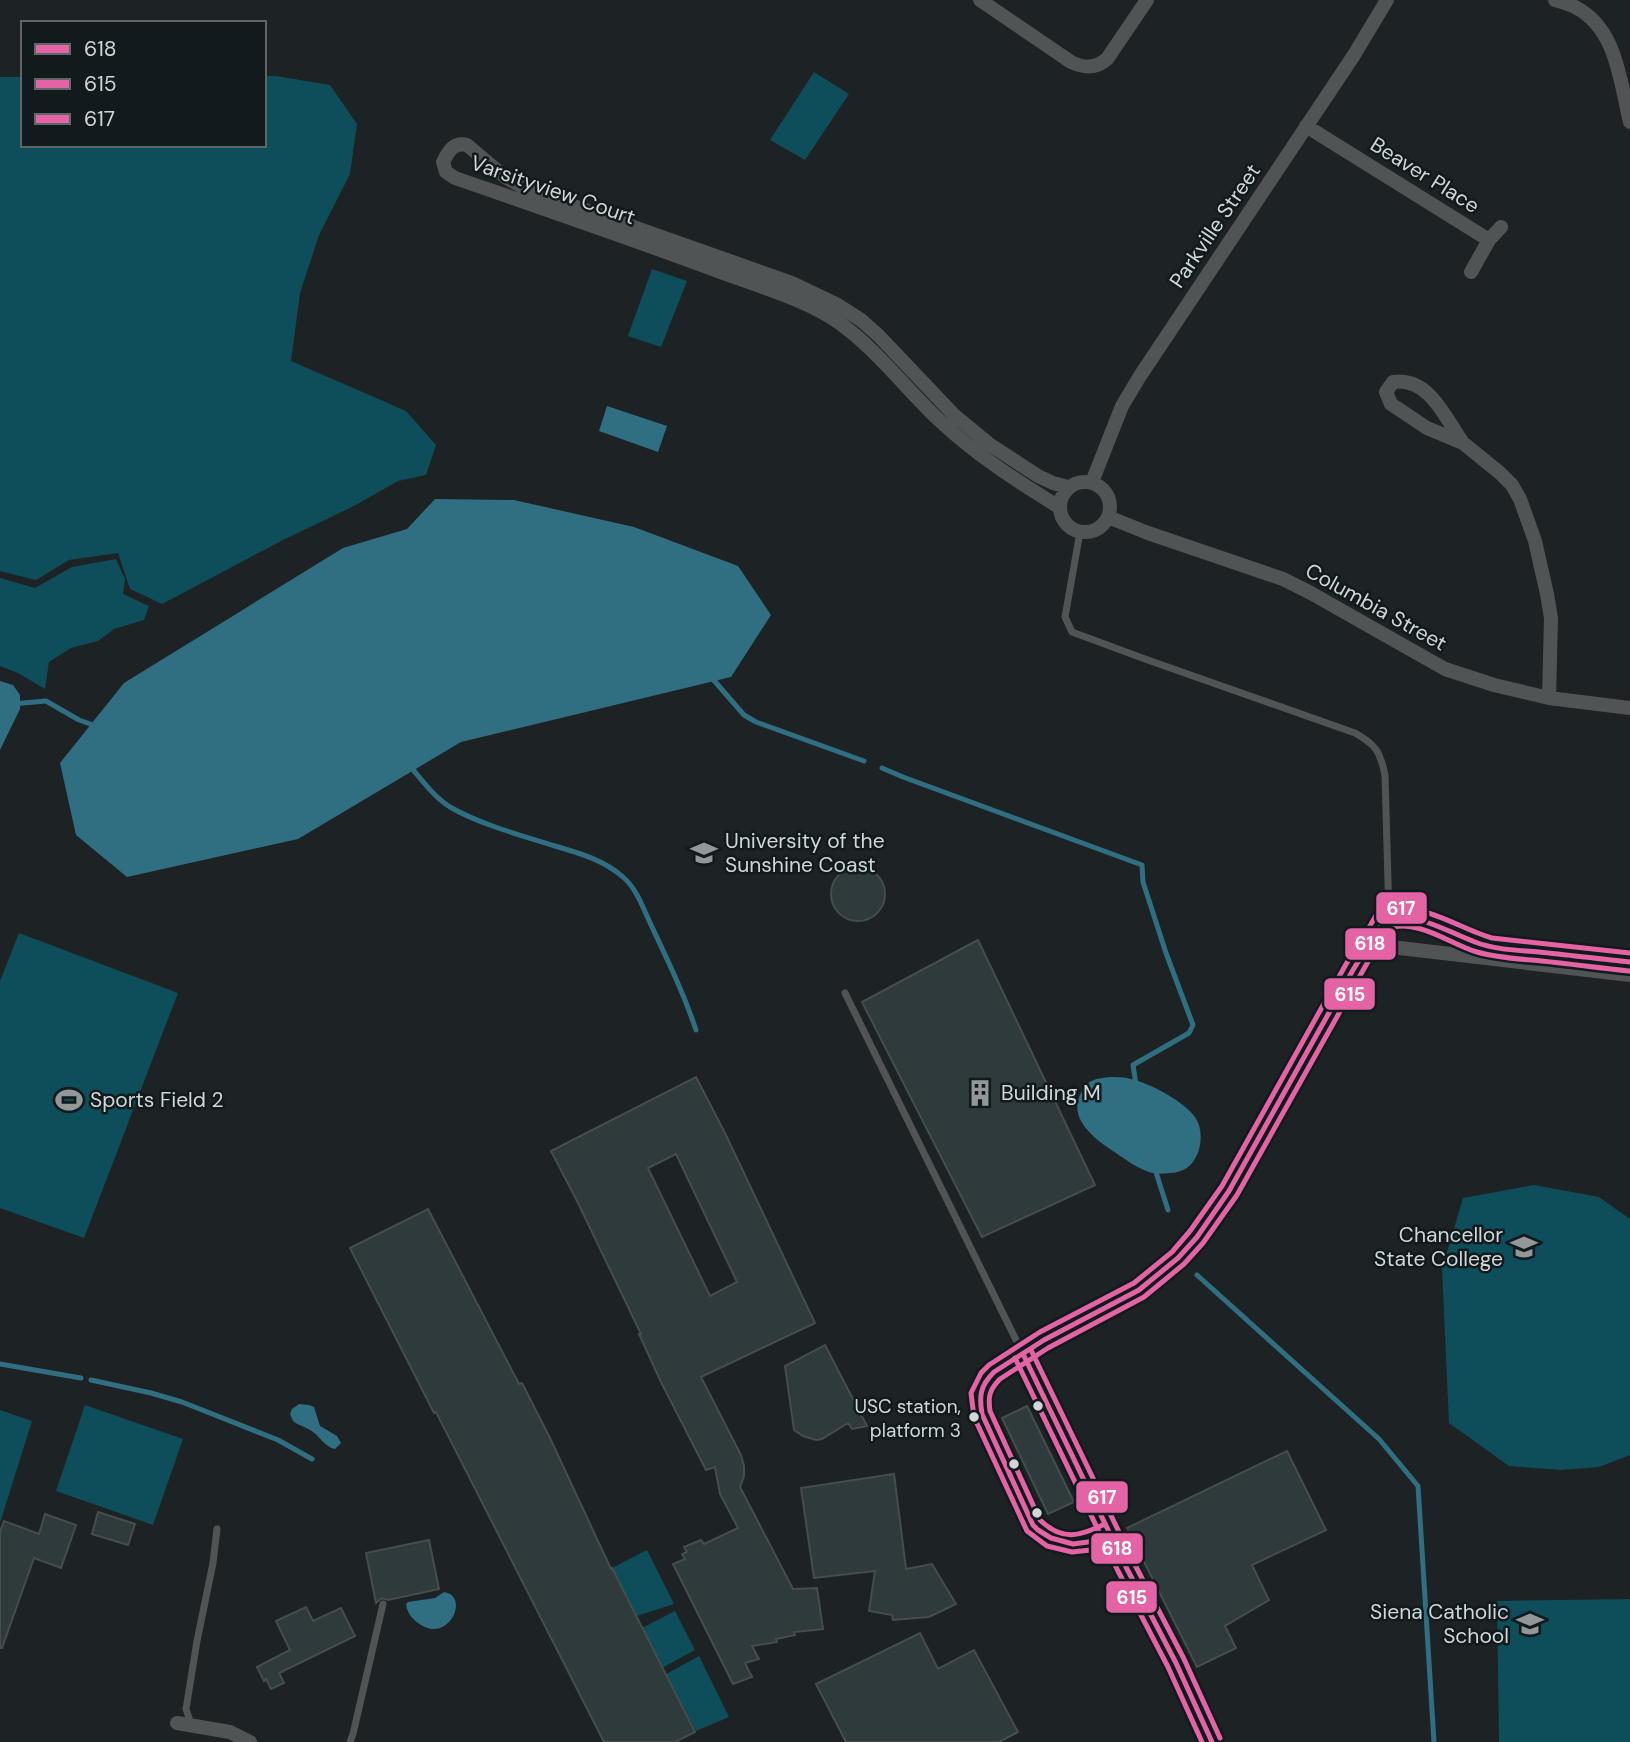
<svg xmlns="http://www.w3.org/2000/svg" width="1630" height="1742" viewBox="0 0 1630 1742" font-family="'DM Sans',sans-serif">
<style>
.green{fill:#0e4d5a}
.water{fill:#2f6f81}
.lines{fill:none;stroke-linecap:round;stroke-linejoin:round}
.stream{stroke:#2f6f81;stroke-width:5}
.building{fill:#2e3a3c;stroke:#474c4d;stroke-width:2;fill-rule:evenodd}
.lane{stroke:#515455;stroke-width:7}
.street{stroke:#515455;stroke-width:14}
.bus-1-casing{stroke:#111a1d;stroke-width:10}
.bus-2-casing{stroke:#111a1d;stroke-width:10}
.bus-3-casing{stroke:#111a1d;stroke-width:10}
.bus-1{stroke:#e463a4;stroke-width:5}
.bus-2{stroke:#e463a4;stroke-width:5}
.bus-3{stroke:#e463a4;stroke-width:5}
.bus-dot{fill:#d1d7d9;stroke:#111a1d;stroke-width:2.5}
.labels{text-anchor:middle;stroke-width:5;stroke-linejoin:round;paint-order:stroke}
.bus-label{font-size:19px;fill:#d1d7d9;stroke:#111a1d;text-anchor:end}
.street-label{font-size:21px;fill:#d1d7d9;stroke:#111a1d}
.poi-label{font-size:21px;fill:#d1d7d9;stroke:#111a1d;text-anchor:start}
.line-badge{stroke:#111a1d;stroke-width:2.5}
.badge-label{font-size:19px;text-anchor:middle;font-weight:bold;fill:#fff}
</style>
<rect width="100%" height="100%" fill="#1d2324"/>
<path class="green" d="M814 72 849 94 805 160 770 140Z
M264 76H276L330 85 357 124 350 174 319 235 300 293 291 361 406 411 436 445 426 475 398 481 354 506 283 540 162 604 130 589 118 553 69 560 36 580 0 571V77H23V145H264Z
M652 269 687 281 661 347 628 336Z
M116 559 125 579 123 594 149 606 144 620 114 629 98 641 71 648 49 662 45 689 18 673 0 666V578L35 588 72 567Z
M19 933 178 993 84 1238 0 1208V981Z
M1534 1185 1599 1197 1630 1219V1455L1599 1467 1561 1470 1509 1466 1449 1423 1442 1269 1463 1198Z
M85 1405 183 1439 153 1525 56 1491Z
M0 1410 32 1421 0 1523Z
M647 1550 674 1604 637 1616 612 1568Z
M1630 1599V1742H1499L1497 1601Z
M675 1611 695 1650 662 1668 642 1628Z
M699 1656 729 1717 696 1731 666 1674Z"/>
<path class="water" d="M607 406 667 426 658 452 599 431Z
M435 499 514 500 634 527 738 566 771 615 731 677 461 742 298 839 127 877 76 835 60 763 124 683 343 548 407 529Z
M0 681 13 685 20 695V709L0 750Z
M1110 1077C1117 1077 1124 1077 1131 1079 1149 1083 1184 1101 1195 1117 1202 1127 1202 1141 1198 1153 1192 1166 1185 1172 1170 1173 1164 1174 1155 1174 1149 1172 1137 1168 1126 1160 1116 1153 1098 1141 1068 1121 1080 1095 1083 1089 1087 1082 1094 1080 1098 1078 1105 1078 1110 1077Z
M299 1404 309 1405 314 1407 320 1426 337 1436 341 1443 335 1449C325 1447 321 1438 313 1432 307 1427 299 1426 293 1421L290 1414 292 1409Z
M444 1592C471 1596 448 1646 418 1623 411 1618 407 1612 406 1604L408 1602 435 1598Z"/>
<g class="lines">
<path class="stream" d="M711 677 744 715 756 722 864 761
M0 705 46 701 79 720 96 726
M409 765C422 780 434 797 450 807 479 824 523 836 555 846 579 853 604 860 623 877 638 890 643 909 652 927 668 961 684 994 696 1030
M882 768 903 777 1142 865 1143 882 1166 953 1193 1025 1189 1033 1133 1065 1136 1085
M1154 1166 1168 1210
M1197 1275 1379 1439 1418 1486 1434 1742
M0 1364 81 1378
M91 1380 151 1393 182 1402 278 1440 312 1459"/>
</g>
<path class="building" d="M831 894a27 27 0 1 1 54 0a27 27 0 1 1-54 0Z
M978 940 1095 1185 982 1237 862 1002Z
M696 1077 725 1133 815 1323 701 1377 741 1455 744 1466V1476L740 1487 793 1589 817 1588 823 1629 794 1632 795 1635 776 1639 777 1642 752 1646 759 1659 745 1663 752 1677 733 1684 673 1564 685 1559 682 1554 687 1552 684 1547 701 1540 704 1544 738 1528 720 1494 715 1467 706 1470 661 1382 639 1334H641L578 1203 551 1151ZM676 1154 737 1282 710 1296 648 1168Z
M428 1209 519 1384 522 1383 550 1438 611 1569 612 1568 695 1732 675 1742H604L436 1412 434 1413 350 1248Z
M825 1345 867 1426 852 1429 848 1423 822 1439 816 1440 803 1436 794 1430 785 1366Z
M1027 1406 1074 1502 1048 1514 1002 1418Z
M1287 1451 1326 1530 1252 1565 1269 1600 1225 1626 1236 1648 1197 1667 1127 1528Z
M894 1474 906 1569 932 1564 956 1604 929 1617 893 1620 892 1615 869 1611 875 1571 814 1578 801 1488Z
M98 1512 135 1524 128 1545 92 1534Z
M45 1514 76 1525 61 1568 34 1558 2 1648H0V1532L4 1521 39 1534Z
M429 1540 439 1589 388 1600 382 1598 376 1603 366 1553Z
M306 1607 313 1621 341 1608 355 1636 279 1673 284 1683 271 1689 266 1679 264 1681 257 1667 290 1650 276 1621Z
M920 1633 938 1669 974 1650 1018 1732 999 1742H846L816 1684Z"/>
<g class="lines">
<path class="lane" d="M1080 532 1065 617 1072 632 1145 659 1355 733C1376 745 1380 751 1385 775L1389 918
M845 993 1023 1354
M1109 1532C1102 1535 1095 1540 1088 1542 1068 1547 1046 1540 1033 1525L982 1414 979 1396 988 1378 994 1372 1044 1340 1139 1290 1158 1276 1178 1258 1197 1237 1213 1216 1229 1191 1363 952 1377 936
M191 1724 186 1709 197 1641 213 1563 217 1529
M350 1742 353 1734 383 1604"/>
<path class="street" d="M980 0 1071 62C1084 68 1095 69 1107 59L1147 0
M1555 0C1562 2 1569 4 1575 7 1617 28 1620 82 1630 122
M1306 126 1489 240 1471 272
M1489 240 1501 227
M1463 443C1445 418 1430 377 1393 382L1386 392 1391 404 1427 428 1463 443 1500 473 1512 485 1520 499 1535 541 1547 594 1551 618 1549 698
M1060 507a25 25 0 1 1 50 0a25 25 0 1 1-50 0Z
M1092 482 1122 406 1140 376 1354 55 1387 0
M1059 507C1017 481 976 455 939 420 906 389 879 352 841 324 804 298 757 286 715 270 629 238 542 208 455 178L446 172 443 162C449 150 454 142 467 145L505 177 526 189 792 283 836 304 861 320 879 336 955 416 989 444 1038 476 1053 483 1068 487
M1108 517 1148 533 1283 579 1309 592 1445 669 1494 685 1549 698 1630 708
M1630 962 1499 948 1477 942 1439 926 1406 918H1389L1383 921 1377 935 1382 943 1391 947 1630 975
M1023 1354 1126 1567 1176 1663 1212 1742
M177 1723 230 1732 250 1742"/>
<defs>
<path id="bus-1" d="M1023 1354 1126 1567 1176 1663 1212 1742
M1109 1532 1088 1542 1073 1544 1051 1538 1038 1530 1033 1525 982 1414C979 1396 980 1386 994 1372L1044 1340 1139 1290 1178 1258 1197 1237 1229 1191 1353 970C1363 953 1376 938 1383 921 1416 910 1445 931 1475 942 1495 950 1518 950 1539 952 1569 955 1600 959 1630 962"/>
<path id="bus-2" d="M1015 1358 1118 1571 1168 1667 1202 1742
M1105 1524C1080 1536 1063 1542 1040 1520L990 1411C988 1397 989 1390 1000 1379L1048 1348 1144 1297 1184 1264 1203 1243 1237 1195 1361 974 1374 951 1385 939 1389 928C1419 919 1450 944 1477 952 1498 958 1520 959 1542 961 1571 964 1600 968 1629 971"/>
<path id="bus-3" d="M1031 1350 1134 1563 1184 1659 1220 1738
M1113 1540 1091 1550 1072 1552 1047 1546 1027 1531 974 1417 971 1393 981 1373 989 1365 1040 1332 1134 1283 1172 1252 1190 1231 1222 1186 1345 966C1355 948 1367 933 1376 915 1411 893 1458 929 1492 938L1630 953"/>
</defs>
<use href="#bus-1" class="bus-1-casing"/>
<use href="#bus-2" class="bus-2-casing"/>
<use href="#bus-3" class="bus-3-casing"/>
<use href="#bus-1" class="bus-1"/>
<use href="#bus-2" class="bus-2"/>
<use href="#bus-3" class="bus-3"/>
</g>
<defs>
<symbol id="university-bare" viewBox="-9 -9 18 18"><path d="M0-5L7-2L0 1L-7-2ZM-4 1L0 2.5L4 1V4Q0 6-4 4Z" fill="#92989a" stroke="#111a1d" stroke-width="2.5" paint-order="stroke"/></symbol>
<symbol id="building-bare" viewBox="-9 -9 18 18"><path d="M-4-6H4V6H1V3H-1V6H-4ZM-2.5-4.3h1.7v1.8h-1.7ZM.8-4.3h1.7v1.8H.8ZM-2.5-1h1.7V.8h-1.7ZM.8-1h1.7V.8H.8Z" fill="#92989a" stroke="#111a1d" stroke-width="2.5" paint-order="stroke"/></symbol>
<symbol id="stadium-bare" viewBox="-9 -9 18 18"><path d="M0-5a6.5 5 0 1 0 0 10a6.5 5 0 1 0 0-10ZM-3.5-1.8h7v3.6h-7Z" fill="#92989a" stroke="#111a1d" stroke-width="2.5" paint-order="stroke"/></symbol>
<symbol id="school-bare" viewBox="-9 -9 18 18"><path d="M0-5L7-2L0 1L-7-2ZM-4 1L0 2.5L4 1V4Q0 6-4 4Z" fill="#92989a" stroke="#111a1d" stroke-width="2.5" paint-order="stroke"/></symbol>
</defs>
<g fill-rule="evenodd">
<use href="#university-bare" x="685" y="834" width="38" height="38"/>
<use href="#building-bare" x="961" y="1074" width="38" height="38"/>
<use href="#stadium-bare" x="50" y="1081" width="38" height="38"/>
<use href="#school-bare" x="1505" y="1228" width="38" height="38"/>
<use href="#school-bare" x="1511" y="1605" width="38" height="38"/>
</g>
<g class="bus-dot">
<circle cx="1038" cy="1406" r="6"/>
<circle cx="974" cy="1417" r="6"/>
<circle cx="1014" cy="1464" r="6"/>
<circle cx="1037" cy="1513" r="6"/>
</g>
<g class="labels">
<g class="bus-label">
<text x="961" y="1413">USC station,<tspan x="961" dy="24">platform 3</tspan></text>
</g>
<g class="street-label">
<text transform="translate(1425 175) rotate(32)" y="7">Beaver Place</text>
<text transform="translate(553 190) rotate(19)" y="7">Varsityview Court</text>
<text transform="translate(1215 226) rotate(-56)" y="7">Parkville Street</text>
<text transform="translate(1376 607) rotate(29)" y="7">Columbia Street</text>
</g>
<g class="poi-label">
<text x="725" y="848">University of the<tspan x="725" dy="24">Sunshine Coast</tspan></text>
<text x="1001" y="1100">Building M</text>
<text x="90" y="1107">Sports Field 2</text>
<text x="1503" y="1242" text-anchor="end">Chancellor<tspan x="1503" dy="24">State College</tspan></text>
<text x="1509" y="1619" text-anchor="end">Siena Catholic<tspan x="1509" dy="24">School</tspan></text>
</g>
</g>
<g class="line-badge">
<rect x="1375" y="891" width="53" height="34" rx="7" fill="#e463a4"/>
<rect x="1344" y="927" width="53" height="34" rx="7" fill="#e463a4"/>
<rect x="1323" y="977" width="53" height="34" rx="7" fill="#e463a4"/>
<rect x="1075" y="1480" width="54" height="34" rx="7" fill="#e463a4"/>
<rect x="1090" y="1532" width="54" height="33" rx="7" fill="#e463a4"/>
<rect x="1105" y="1580" width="53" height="34" rx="7" fill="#e463a4"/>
</g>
<g class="badge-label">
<text x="1401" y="915">617</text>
<text x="1370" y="950">618</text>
<text x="1350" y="1001">615</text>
<text x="1102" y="1504">617</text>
<text x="1117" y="1555">618</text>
<text x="1132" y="1604">615</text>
</g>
<rect x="21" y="21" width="245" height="126" fill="#111a1d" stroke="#5e6668" stroke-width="2"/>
<rect x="35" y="44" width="35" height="10" fill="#e463a4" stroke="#5e6668" stroke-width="2"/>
<text x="84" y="56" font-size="21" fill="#d1d7d9">618</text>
<rect x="35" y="79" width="35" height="10" fill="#e463a4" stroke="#5e6668" stroke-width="2"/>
<text x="84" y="91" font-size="21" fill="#d1d7d9">615</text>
<rect x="35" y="114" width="35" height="10" fill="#e463a4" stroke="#5e6668" stroke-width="2"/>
<text x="84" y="126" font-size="21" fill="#d1d7d9">617</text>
</svg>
